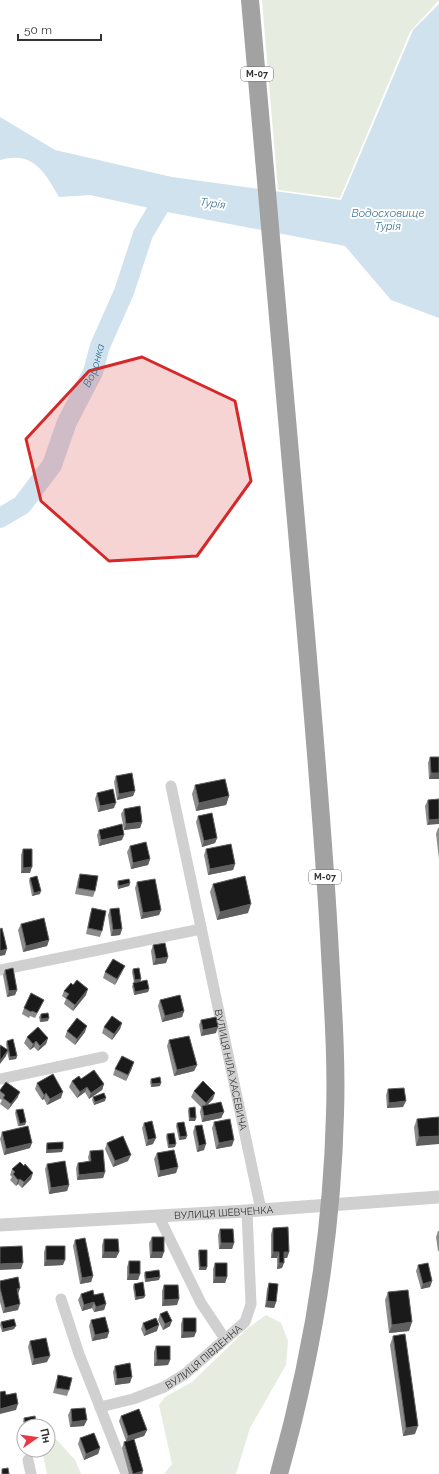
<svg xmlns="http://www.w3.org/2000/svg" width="439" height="1474" viewBox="0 0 439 1474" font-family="Raleway,sans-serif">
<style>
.green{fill:#e6ecdf}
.water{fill:#cfe2ee}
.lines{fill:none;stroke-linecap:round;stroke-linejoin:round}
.river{stroke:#cfe2ee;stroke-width:20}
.minor{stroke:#d0d0d0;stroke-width:11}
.tertiary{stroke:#d0d0d0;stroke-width:13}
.trunk{stroke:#a2a2a2;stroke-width:18}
.wall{fill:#8c8c8c}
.shaded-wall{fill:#5f5f5f}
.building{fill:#1a1a1a;stroke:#5f5f5f}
.marked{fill:#d62828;fill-opacity:0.2;stroke:#d62828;stroke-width:3;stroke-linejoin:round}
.labels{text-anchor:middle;stroke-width:4;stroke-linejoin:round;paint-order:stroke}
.shield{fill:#fff;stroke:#707070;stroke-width:1}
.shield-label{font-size:9px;font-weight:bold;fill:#333}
.street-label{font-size:10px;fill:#333;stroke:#fff}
.water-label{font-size:11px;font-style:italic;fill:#3f7597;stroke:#fff}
</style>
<rect width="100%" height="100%" fill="#fff"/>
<path class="green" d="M262 0H439L410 32 340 198 278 190Z
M266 1315 281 1323 288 1341 286 1365 250 1428 236 1474H164L172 1464 159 1405 165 1397 192 1382 248 1328Z
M56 1439 75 1460 81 1474H47L42 1450H48V1441Z"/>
<path class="water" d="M439 4V318L391 300 345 246 167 212 90 195 59 197C44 171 33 151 0 160V117L55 150 172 177 341 200 413 30Z"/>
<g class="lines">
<path class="river" id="s1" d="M0 518 22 505 52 465 67 422 93 372 100 346 124 292 143 234 165 197"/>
<g class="minor">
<path id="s2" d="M171 786 261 1210"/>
<path d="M0 970 201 929"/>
<path d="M0 1079 103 1057"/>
<path d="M159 1217 201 1303 225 1339"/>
<path id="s3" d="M61 1299 79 1354 100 1407 133 1399 164 1387 185 1374 245 1322 251 1304 247 1211"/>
<path d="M100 1407 125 1471"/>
<path d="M28 1460 31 1474"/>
</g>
<path class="tertiary" id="s4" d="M0 1225 247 1211 439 1197"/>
<path class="trunk" d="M250 0C269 208 287 416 305 623 314 727 323 831 329 935 332 995 337 1055 335 1114 332 1236 312 1357 279 1474"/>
</g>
<path class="wall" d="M430 757H439V779H429L428 763Z
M116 776 135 791 133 796 117 800 114 782Z
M195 785 229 796 226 805 196 811 192 794Z
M97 793 114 808 98 812 95 799Z
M439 799 427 825 425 806 428 800Z
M124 809 142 822 140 828 124 830 121 814Z
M198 816 217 838 215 843 202 847 196 822Z
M438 828H439V859L436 834Z
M99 830 122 840 99 846 97 835Z
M130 846 150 859 148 865 131 869 127 852Z
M23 849 30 873H21V855Z
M206 849 235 864 233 870 208 875 204 855Z
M80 874 95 891 93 897 75 894 78 879Z
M30 878 40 894 32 896 29 881Z
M118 881 130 883 129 886 118 889 117 884Z
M137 882 161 910 159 915 141 919 135 888Z
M213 884 248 913 217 920 210 892Z
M92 908 102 931 100 937 86 934 90 914Z
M110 909 122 929 120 935 111 936 108 915Z
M21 924 49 940 47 946 23 952 18 930Z
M153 945 168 957 166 963 153 965 151 951Z
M133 969 141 979 140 982 149 989 148 992 134 995 132 986 134 983 132 972Z
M5 970 17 990 15 995 7 997 3 975Z
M105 972H122L115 985 103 978Z
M64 991 86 995 73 1011 64 1004 66 999 62 996Z
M44 1000 35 1018 30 1016 29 1018 22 1014 24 1008Z
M160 1000 184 1011 182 1017 162 1022 158 1006Z
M41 1014 48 1021 40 1022 39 1017Z
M201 1020 216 1033 201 1036 199 1025Z
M122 1023 120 1029 112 1040 102 1033 104 1027Z
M67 1031 85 1032 75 1045 65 1037Z
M27 1037 48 1038 46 1044 38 1051 34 1047 30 1050 24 1043Z
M169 1040 197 1065 194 1071 174 1076 167 1046Z
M7 1041 17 1056 16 1059 9 1060 7 1052 6 1056 7 1050 6 1044Z
M132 1068 126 1081 113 1075 115 1069Z
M81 1079 104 1084 102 1090 89 1099 85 1092 77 1098 69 1087 72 1081Z
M151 1079 160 1086 151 1087 150 1082Z
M37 1083 61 1098 47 1105 44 1099 42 1100 35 1089Z
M388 1089 403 1107 387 1108 386 1095Z
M0 1090 18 1097 8 1110 0 1104 2 1100 0 1099Z
M194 1091 213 1099 207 1105 224 1112 221 1118 202 1122 200 1112 201 1107 191 1097Z
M93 1097 105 1101 94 1105 92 1100Z
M189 1108 196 1118 195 1121H189L188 1111Z
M16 1110 26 1122 25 1125 18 1126 15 1113Z
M439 1117 416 1146 414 1127 417 1119Z
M214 1122 232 1146 216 1149 212 1128Z
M144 1123 153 1144 146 1146 142 1128Z
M177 1123 186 1139 179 1140 176 1126Z
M195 1126 204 1150 197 1152 193 1132Z
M2 1132 30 1148 4 1155 0 1139Z
M167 1134 175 1147 168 1148 166 1137Z
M47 1143 62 1152 46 1153V1146Z
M107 1143 128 1161 113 1167 105 1149Z
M90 1151 105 1172 103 1178 77 1180 76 1168 78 1163 89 1162 88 1157Z
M157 1153 178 1167 176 1173 158 1177 154 1159Z
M47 1164 69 1185 67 1191 49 1194 45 1169Z
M12 1169 31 1179 22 1188 18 1184 16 1186 10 1180 12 1177 10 1175Z
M273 1228 289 1252 287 1258H284L282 1268 277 1269V1258H271V1234Z
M220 1229 234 1243 232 1249H219L218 1235Z
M438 1231H439V1251H438L436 1237Z
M152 1237 162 1258H150L149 1243Z
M104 1239 119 1252 116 1258H102V1245Z
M75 1240 93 1276 91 1282 80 1284 73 1246Z
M46 1246 63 1265 44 1266V1252Z
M199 1250 207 1267 206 1270H199L198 1253Z
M129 1261 140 1274 138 1280H127V1267Z
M215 1263 227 1277 225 1283H213V1269Z
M418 1265 432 1281 430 1287 421 1289 416 1271Z
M145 1272 159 1280 145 1282 144 1275Z
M0 1281 20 1288 18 1294V1310L3 1313 0 1302Z
M269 1283 276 1302 274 1308 265 1307 267 1289Z
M134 1284 144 1298 135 1300 133 1287Z
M164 1285 177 1305 162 1306V1291Z
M388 1292 409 1331 389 1333 385 1300Z
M81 1294 94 1295 106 1304 104 1310 94 1312 92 1308 82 1311 78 1300Z
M160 1314 170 1326 163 1330 158 1320Z
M183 1318 196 1332 194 1337 181 1338V1324Z
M91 1320 109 1332 107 1338 92 1341 89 1326Z
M1 1322 14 1329 2 1332 0 1325Z
M143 1323 157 1331 144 1336 141 1329Z
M393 1336 415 1434 403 1436 390 1345Z
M30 1341 47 1362 32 1365 28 1347Z
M156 1346 170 1360 168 1365 154 1366V1352Z
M115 1366 130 1383 115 1385 113 1372Z
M58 1375 69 1390 67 1396 53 1393 56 1381Z
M71 1409 84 1426 70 1427 68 1415Z
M121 1416 147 1430 144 1436 134 1439 143 1471 142 1474H129L122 1448 124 1442 126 1441 119 1421Z
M24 1418 35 1426H25L23 1421Z
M80 1438 100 1448 98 1454 84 1460 78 1444Z"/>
<path class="shaded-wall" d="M431 773H439V779H429Z
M135 791 133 796 117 800 119 794Z
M229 796 226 805 196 811 199 803Z
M116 803 114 808 98 812 100 806Z
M439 819V824L427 825 429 820Z
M142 822 140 828 124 830 126 824Z
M124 835 122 840 99 846 101 840Z
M217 838 215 843 202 847 204 841Z
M150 859 148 865 131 869 133 863Z
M235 864 233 870 208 875 210 869Z
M32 867 30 873H21L23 868Z
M130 883 129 886 118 889 119 886Z
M41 891 40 894 32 896 34 893Z
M251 904 248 913 217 920 220 912Z
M161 910 159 915 141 919 143 913Z
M122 929 120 935 111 936 113 930Z
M49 940 47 946 23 952 26 946Z
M7 949 5 955 0 956V951Z
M168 957 166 963 153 965 156 959Z
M125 966 122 972 115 985 117 979Z
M141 979 140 982 134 983 135 980Z
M88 989 86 995 73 1011 75 1005Z
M149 989 148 992 134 995 135 992Z
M17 990 15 995 7 997 9 991Z
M184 1011 182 1017 162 1022 165 1016Z
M49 1018 48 1021 40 1022 41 1019Z
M122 1023 120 1029 112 1040 114 1034Z
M87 1026 85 1032 75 1045 77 1039Z
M218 1027 216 1033 201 1036 203 1030Z
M48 1038 46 1044 38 1051 40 1046Z
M36 1041 34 1047 30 1050 33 1044Z
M8 1050 6 1056 0 1064V1061Z
M17 1056 16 1059 9 1060 10 1057Z
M134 1062 132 1068 126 1081 128 1075Z
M197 1065 194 1071 174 1076 177 1070Z
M161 1083 160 1086 151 1087 152 1084Z
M104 1084 102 1090 89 1099 91 1093Z
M87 1087 85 1092 77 1098 80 1092Z
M20 1092 18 1097 8 1110 11 1104Z
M63 1092 61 1098 47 1105 50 1099Z
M46 1093 44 1099 42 1100 44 1095Z
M215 1093 213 1099 203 1109 206 1103Z
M106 1098 105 1101 94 1105 95 1102Z
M406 1101 403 1107 387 1108 389 1103Z
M224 1112 221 1118 202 1122 204 1116Z
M190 1118H196L195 1121H189Z
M26 1122 25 1125 18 1126 20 1124Z
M187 1136 186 1139 179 1140 180 1137Z
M439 1136V1144L416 1146 419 1137Z
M156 1138 153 1144 146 1146 148 1140Z
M234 1140 232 1146 216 1149 219 1143Z
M32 1143 30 1148 4 1155 6 1149Z
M176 1144 175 1147 168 1148 169 1145Z
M206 1144 204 1150 197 1152 199 1146Z
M63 1149 62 1152 46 1153 47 1150Z
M131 1155 128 1161 113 1167 115 1161Z
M178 1167 176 1173 158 1177 160 1171Z
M105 1172 103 1178 77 1180 79 1175Z
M33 1173 31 1179 22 1188 24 1182Z
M20 1179 18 1184 16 1186 18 1180Z
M69 1185 67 1191 49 1194 51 1188Z
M221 1243H234L232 1249H219Z
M104 1252H119L116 1258H102Z
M152 1252H164L162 1258H150Z
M273 1252H279L277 1258H271Z
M284 1252H289L287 1258H282Z
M46 1260H65L63 1265 44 1266Z
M23 1263 21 1269 0 1270V1264Z
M279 1263H284L282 1268 277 1269Z
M200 1267H207L206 1270H199Z
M129 1274H140L138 1280H127Z
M93 1276 91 1282 80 1284 82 1278Z
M160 1277 159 1280 145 1282 146 1279Z
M215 1277H227L225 1283H213Z
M432 1281 430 1287 421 1289 423 1284Z
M20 1288 18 1294 17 1289Z
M145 1296 144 1298 135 1300 136 1297Z
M179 1299 177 1305 162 1306 164 1300Z
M267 1301 276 1302 274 1308 265 1307Z
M94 1302 92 1308 82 1311 84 1305Z
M20 1304 18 1310 3 1313 5 1308Z
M106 1304 104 1310 94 1312 96 1307Z
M172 1321 170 1326 163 1330 165 1324Z
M412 1322 409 1331 389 1333 392 1325Z
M159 1325 157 1331 144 1336 146 1331Z
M16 1326 14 1329 2 1332 3 1329Z
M109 1332 107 1338 92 1341 95 1335Z
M183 1332H196L194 1337 181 1338Z
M50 1356 47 1362 32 1365 34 1359Z
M157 1360H170L168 1365 154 1366Z
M132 1377 130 1383 115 1385 117 1379Z
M18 1404 16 1410 0 1414V1409Z
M87 1420 84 1426 70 1427 72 1422Z
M36 1423 35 1426H26Z
M418 1426 415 1434 403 1436 406 1428Z
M147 1430 144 1436 126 1442 128 1436Z
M100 1448 98 1454 84 1460 86 1454Z
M143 1471 142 1474H134Z"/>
<path class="building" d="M430 757H439V773H431Z
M132 773 135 791 119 794 116 776Z
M225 779 229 796 199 803 195 785Z
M113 789 116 803 100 806 97 793Z
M439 799V819L429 820 428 800Z
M140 806 142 822 126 824 124 809Z
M212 813 217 838 204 841 198 816Z
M122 824 124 835 101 840 99 830Z
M146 842 150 859 133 863 130 846Z
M231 844 235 864 210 869 206 849Z
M23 849H32V867L23 868Z
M80 874 98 876 95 891 78 888Z
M37 876 41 891 34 893 30 878Z
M245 876 251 904 220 912 213 884Z
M129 879 130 883 119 886 118 881Z
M155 879 161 910 143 913 137 882Z
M92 908 106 911 102 931 88 928Z
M119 908 122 929 113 930 110 909Z
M44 918 49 940 26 946 21 924Z
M2 928 7 949 0 951V929Z
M165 943 168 957 156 959 153 945Z
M113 959 125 966 117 979 105 972Z
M13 968 17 990 9 991 5 970Z
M139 968 141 979 135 980 133 969Z
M77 980 88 989 75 1005 66 998 69 994 64 991 71 983 73 985Z
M147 980 149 989 135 992 133 983Z
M31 993 44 1000 37 1013 32 1011 31 1012 24 1008Z
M180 995 184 1011 165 1016 160 1000Z
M48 1013 49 1018 41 1019V1014Z
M112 1016 122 1023 114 1034 104 1027Z
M216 1017 218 1027 203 1030 201 1020Z
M77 1018 87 1026 77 1039 67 1031Z
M38 1027 48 1038 40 1046 36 1041 33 1044 27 1037Z
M189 1036 197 1065 177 1070 169 1040Z
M13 1039 17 1056 10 1057 7 1041Z
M0 1045 8 1050 0 1061Z
M122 1056 134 1062 128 1075 115 1069Z
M94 1070 104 1084 91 1093 87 1087 80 1092 72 1081 79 1076 81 1079Z
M53 1074 63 1092 50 1099 46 1093 44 1095 37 1083Z
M160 1077 161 1083 152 1084 151 1079Z
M203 1081 215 1093 206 1103 194 1091Z
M6 1082 20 1092 11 1104 3 1098 5 1095 0 1091V1090Z
M404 1088 406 1101 389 1103 388 1089Z
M104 1093 106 1098 95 1102 93 1097Z
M221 1102 224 1112 204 1116 202 1106Z
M195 1107 196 1118H190L189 1108Z
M23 1109 26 1122 20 1124 16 1110Z
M439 1117V1136L419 1137 417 1119Z
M230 1119 234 1140 219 1143 214 1122Z
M152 1121 156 1138 148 1140 144 1123Z
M184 1122 187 1136 180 1137 177 1123Z
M202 1125 206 1144 199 1146 195 1126Z
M28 1126 32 1143 6 1149 2 1132Z
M174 1133 176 1144 169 1145 167 1134Z
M123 1136 131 1155 115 1161 107 1143Z
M63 1142V1149L47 1150V1143Z
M103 1150 105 1172 79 1175 78 1163 91 1161 90 1151Z
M174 1150 178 1167 160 1171 157 1153Z
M65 1161 69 1185 51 1188 47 1164Z
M20 1162 24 1166 25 1164 33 1173 24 1182 20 1179 18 1180 13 1174 15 1172 12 1169Z
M288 1227 289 1252H284V1263H279V1252H273V1228Z
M220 1229H233L234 1243H221Z
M152 1237H164V1252H152Z
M85 1238 93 1276 82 1278 75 1240Z
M104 1239H118L119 1252H104Z
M22 1246 23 1263 0 1264V1247Z
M46 1246H65V1260H46Z
M199 1250H207V1267H200Z
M129 1261H140V1274H129Z
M215 1263H227V1277H215Z
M428 1263 432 1281 423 1284 418 1265Z
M159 1270 160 1277 146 1279 145 1272Z
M18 1277 20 1288 17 1289 20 1304 5 1308 0 1288V1281Z
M143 1282 145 1296 136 1297 134 1284Z
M269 1283 278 1284 276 1302 267 1301Z
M164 1285H178L179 1299 164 1300Z
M93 1290 94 1295 103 1293 106 1304 96 1307 94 1302 84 1305 81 1294Z
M408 1290 412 1322 392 1325 388 1292Z
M167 1311 172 1321 165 1324 160 1314Z
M105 1317 109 1332 95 1335 91 1320Z
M156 1318 159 1325 146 1331 143 1323Z
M183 1318H196V1332H183Z
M14 1319 16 1326 3 1329 1 1322Z
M405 1334 418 1426 406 1428 393 1336Z
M46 1338 50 1356 34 1359 30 1341Z
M156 1346H170V1360H157Z
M130 1363 132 1377 117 1379 115 1366Z
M58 1375 72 1378 69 1390 56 1388Z
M5 1391 6 1395 16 1393 18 1404 0 1409V1392Z
M85 1408 87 1420 72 1422 71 1409Z
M139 1409 147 1430 128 1436 121 1416Z
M35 1416 36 1423 26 1426 24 1418Z
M94 1433 100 1448 86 1454 80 1438Z
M134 1439 143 1471 133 1474 124 1442Z
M8 1468 9 1474H2V1469Z"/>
<path class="marked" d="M142 357 235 401 251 481 197 556 109 561 41 501 26 439 89 371Z"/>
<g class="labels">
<g class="shield">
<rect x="241" y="67" width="32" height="14" rx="3"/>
<rect x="309" y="870" width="32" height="14" rx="3"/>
</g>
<g class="shield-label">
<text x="257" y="77">М-07</text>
<text x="325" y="880">М-07</text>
</g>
<g class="street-label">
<text dy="4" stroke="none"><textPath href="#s2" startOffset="290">ВУЛИЦЯ НІЛА ХАСЕВИЧА</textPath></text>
<text dy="4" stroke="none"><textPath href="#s4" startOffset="224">ВУЛИЦЯ ШЕВЧЕНКА</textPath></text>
<text dy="4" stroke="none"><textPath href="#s3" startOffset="232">ВУЛИЦЯ ПІВДЕННА</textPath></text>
</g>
<g class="water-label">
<text transform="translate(213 203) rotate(8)" y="4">Турія</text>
<text x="388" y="217">Водосховище<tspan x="388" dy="13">Турія</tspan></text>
<text dy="4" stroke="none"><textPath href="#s1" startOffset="184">Воронка</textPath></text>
</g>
</g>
<g transform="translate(36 1438) rotate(77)"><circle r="19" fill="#ffffff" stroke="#adadad"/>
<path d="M0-3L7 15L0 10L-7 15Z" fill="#e63946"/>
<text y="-6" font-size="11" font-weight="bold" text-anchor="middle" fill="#333333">Пн</text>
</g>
<path d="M18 34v6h83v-6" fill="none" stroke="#333333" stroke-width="2"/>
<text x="24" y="34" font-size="12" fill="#333333" stroke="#ffffff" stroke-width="3" paint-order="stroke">50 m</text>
</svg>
